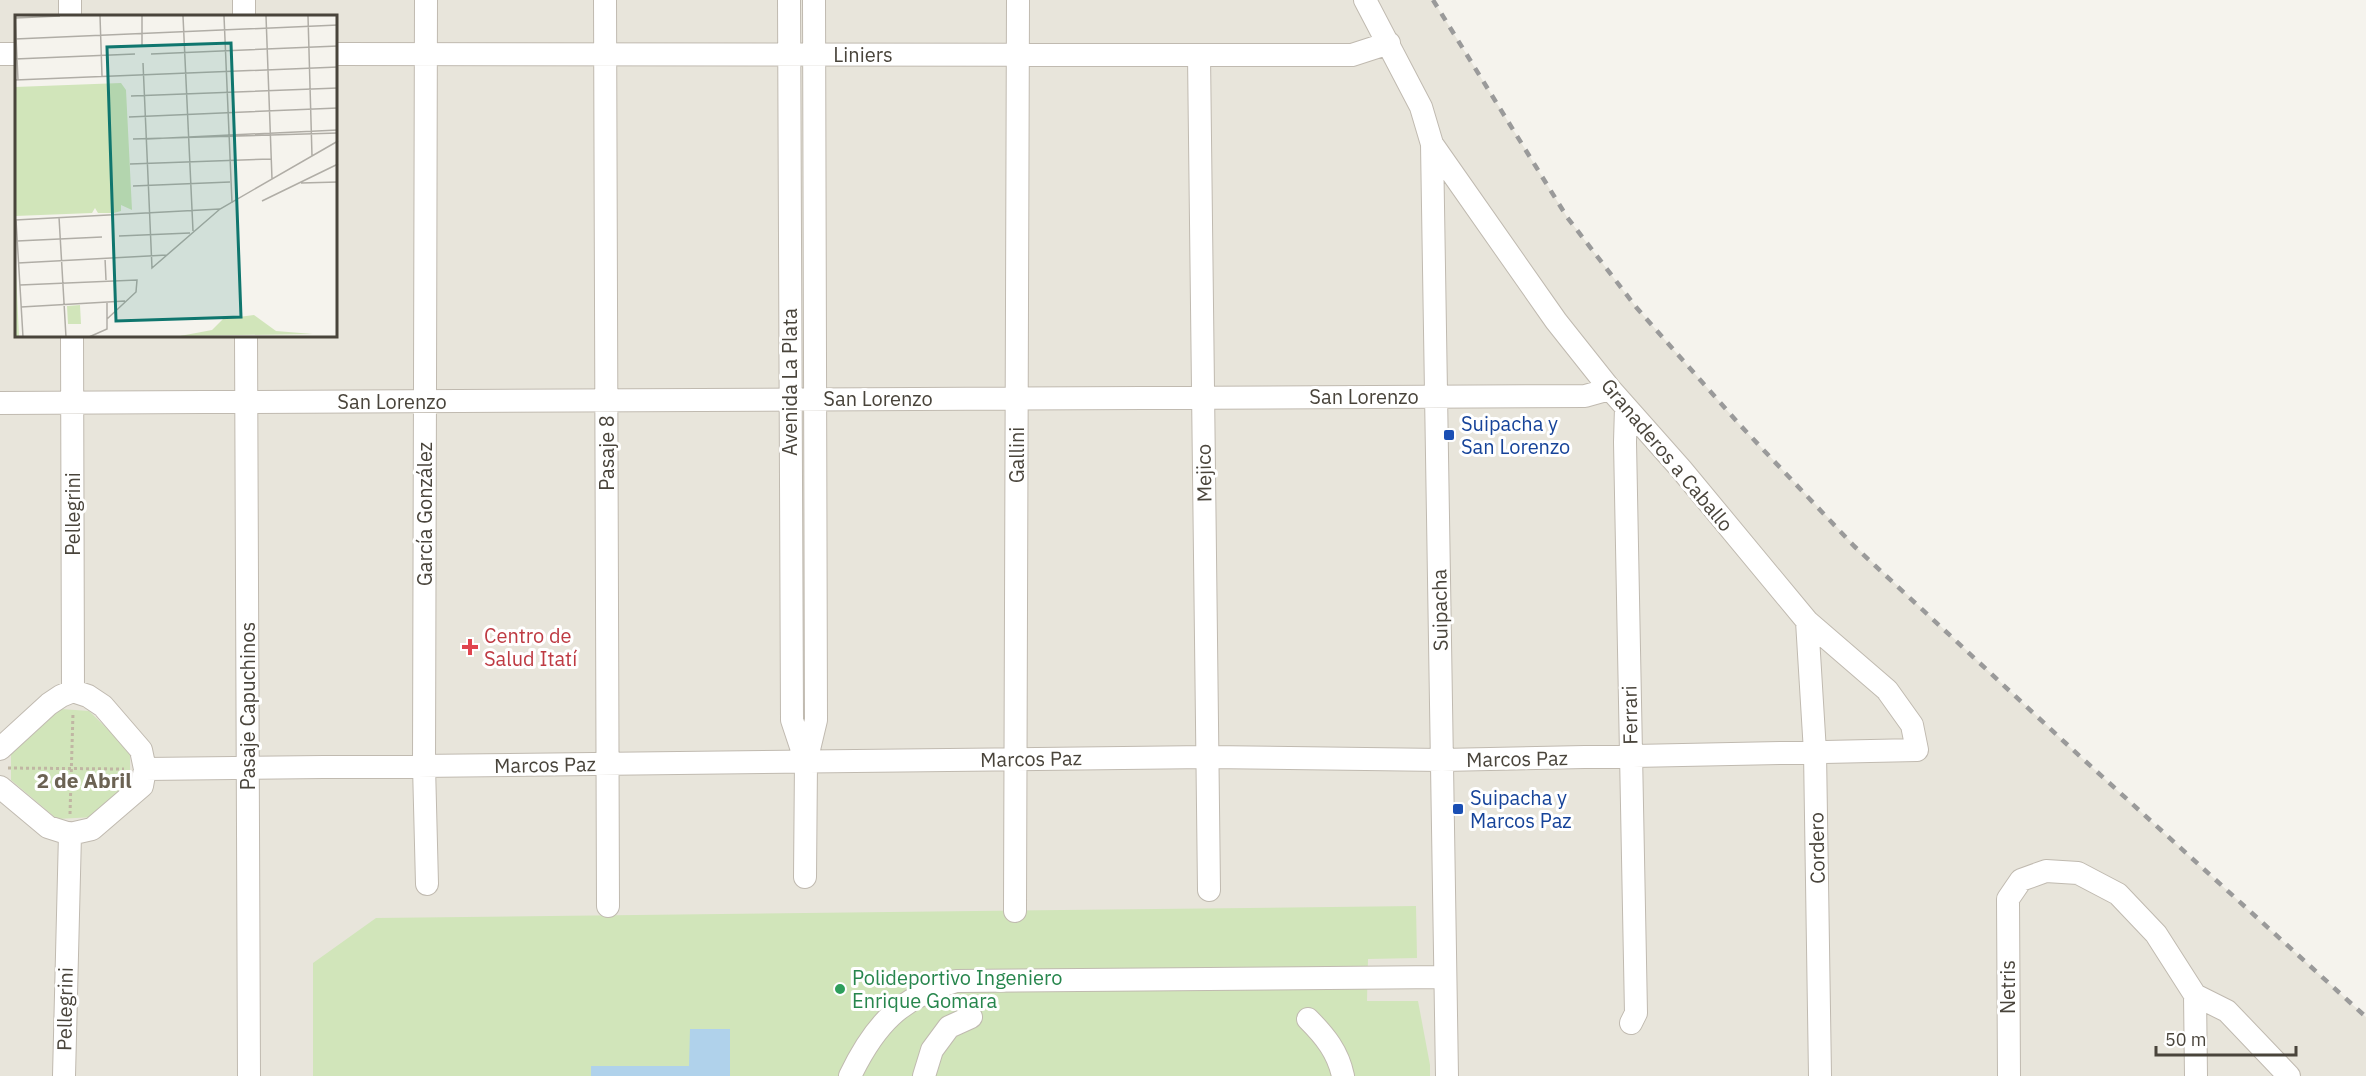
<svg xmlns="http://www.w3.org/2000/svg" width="2366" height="1076" viewBox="0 0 2366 1076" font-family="'IBM Plex Sans',sans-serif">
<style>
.residential{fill:#e8e5db;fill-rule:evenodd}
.green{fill:#d1e5ba}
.water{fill:#b0d2eb}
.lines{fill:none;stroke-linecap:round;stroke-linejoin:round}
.minor-casing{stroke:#c0bab0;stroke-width:24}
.path{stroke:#c0b6a3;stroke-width:3;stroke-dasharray:3 3;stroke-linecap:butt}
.minor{stroke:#fff;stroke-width:22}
.rail{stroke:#9a9a9a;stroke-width:4.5;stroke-dasharray:8 8;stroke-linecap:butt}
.transit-dot{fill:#1a4fb4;stroke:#fff;stroke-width:2}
.health-dot{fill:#e0444e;stroke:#fff;stroke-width:2}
.leisure-dot{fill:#2e9e5b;stroke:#fff;stroke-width:2}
.labels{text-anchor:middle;stroke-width:6;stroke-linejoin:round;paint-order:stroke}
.street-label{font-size:20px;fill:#49443b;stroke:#fff}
.transit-label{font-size:20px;fill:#164399;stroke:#fff;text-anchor:start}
.health-label{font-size:20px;fill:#be3a42;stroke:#fff;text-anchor:start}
.leisure-label{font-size:20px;fill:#27864d;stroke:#fff;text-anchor:start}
.neighbourhood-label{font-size:21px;font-weight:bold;fill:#6b6253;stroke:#fff}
.inset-road{fill:none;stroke:#b0ada6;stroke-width:1.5}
.view{fill:#0f766e;fill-opacity:0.15;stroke:#0f766e;stroke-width:3}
.inset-edge{fill:none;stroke:#49443b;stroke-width:3}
</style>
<rect width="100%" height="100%" fill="#f5f3ed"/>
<path class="residential" d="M0 0H1433L1567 217 1636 307 1740 425 1855 546 2072 749 2366 1017V1076H0ZM16 16H336V336H16Z"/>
<path class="green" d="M61 709 89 711 130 751V780L94 817 57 819 11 780V754Z
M1416 906 1417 958 1368 959 1367 1001H1418L1430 1065V1076H313V963L376 918Z"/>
<path class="water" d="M690 1029H730V1076H591V1066H689Z"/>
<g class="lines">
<defs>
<path id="minor" d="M70 0V16
M244 0V16
M426 0 424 766 427 884
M605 0 608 906
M789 0 792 720 806 762
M1365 0 1421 107 1432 144 1447 1076
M0 54H16
M336 54 1352 55 1389 43
M1199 55 1209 890
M72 336 73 691
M246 336 249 1076
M0 403 1585 396 1610 389
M1626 407 1625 442 1636 1013 1631 1023
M1807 621 1815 752 1820 1076
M0 749 49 704 61 696 73 691 88 696 103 706 141 750 145 769 142 786 92 829 70 834 48 827 0 787
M145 769 1208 757 1442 760 1917 750 1912 725 1887 690 1807 621 1681 469 1610 389 1556 321 1432 144
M805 877 806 762 816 720 814 0
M1015 911 1018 0
M2195 995 2196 1076
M1308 1019C1325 1036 1338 1052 1343 1076
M64 1076 70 834
M850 1076C875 1024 900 998 956 981L1445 977
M924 1076 932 1050 949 1027 971 1017
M2009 1076 2008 899 2021 880 2046 871 2078 873 2118 894 2156 934 2195 995 2227 1011 2289 1076"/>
</defs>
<use href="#minor" class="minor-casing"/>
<path class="path" d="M8 768 124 769
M70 814 73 713"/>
<use href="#minor" class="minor"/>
<path class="rail" d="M1433 0 1567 217 1636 307 1740 425 1854 546 2072 749 2366 1017"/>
</g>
<g class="transit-dot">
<rect x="1443" y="429" width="12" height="12" rx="3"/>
<rect x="1452" y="803" width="12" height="12" rx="3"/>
</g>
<path class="health-dot" d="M467 638h6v6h6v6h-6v6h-6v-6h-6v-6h6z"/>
<circle class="leisure-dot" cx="840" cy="989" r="6"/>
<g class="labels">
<g class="street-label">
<text x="863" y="62">Liniers</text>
<text transform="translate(790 382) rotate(-90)" y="7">Avenida La Plata</text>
<text x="1364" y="404">San Lorenzo</text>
<text x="878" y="406">San Lorenzo</text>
<text x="392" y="409">San Lorenzo</text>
<text transform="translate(607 453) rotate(-90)" y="7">Pasaje 8</text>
<text transform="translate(1017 455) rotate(-90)" y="7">Gallini</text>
<text transform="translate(1667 455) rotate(50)" y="7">Granaderos a Caballo</text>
<text transform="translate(1204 473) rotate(-91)" y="7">Mejico</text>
<text transform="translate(73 514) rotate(-90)" y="7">Pellegrini</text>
<text transform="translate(425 514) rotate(-90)" y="7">García González</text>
<text transform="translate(1440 610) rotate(-91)" y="7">Suipacha</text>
<text transform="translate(248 706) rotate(-90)" y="7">Pasaje Capuchinos</text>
<text transform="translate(1630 715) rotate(-91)" y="7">Ferrari</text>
<text transform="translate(1031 759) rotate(-1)" y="7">Marcos Paz</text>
<text transform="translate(1517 759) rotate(-1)" y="7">Marcos Paz</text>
<text transform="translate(545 765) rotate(-1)" y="7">Marcos Paz</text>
<text transform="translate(1817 848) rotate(-91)" y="7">Cordero</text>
<text transform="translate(2008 987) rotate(-90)" y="7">Netris</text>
<text transform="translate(65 1009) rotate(-89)" y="7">Pellegrini</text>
</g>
<g class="transit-label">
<text x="1461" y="431">Suipacha y<tspan x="1461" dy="23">San Lorenzo</tspan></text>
<text x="1470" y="805">Suipacha y<tspan x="1470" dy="23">Marcos Paz</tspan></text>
</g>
<g class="health-label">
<text x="484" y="643">Centro de<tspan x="484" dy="23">Salud Itatí</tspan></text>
</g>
<g class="leisure-label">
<text x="852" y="985">Polideportivo Ingeniero<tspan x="852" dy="23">Enrique Gomara</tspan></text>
</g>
<g class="neighbourhood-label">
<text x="84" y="788">2 de Abril</text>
</g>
</g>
<g transform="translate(15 15)">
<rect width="322" height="322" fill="#f5f3ed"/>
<path d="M106 68 111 75 117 195 106 190V196L99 198H83L80 193 77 198 0 201V72ZM0 232 4 322H0ZM65 290 66 309H53L52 291ZM239 300 261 316 298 319 165 321 197 315 208 304Z" fill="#d1e5ba"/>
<path class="inset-road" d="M0 1 3 65M85 1 87 61M127 1V30M168 1 178 216M209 1 217 188M251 1 257 164M293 1 297 141M0 3 45 1M0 24 323 10M136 39 323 31M0 44 120 39M128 48 137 253 205 194 323 126M0 65 323 52M116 81 323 73M114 102 323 93M118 124 323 118M132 124 323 115M115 149 256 144M286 168 323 167M118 171 215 167M247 186 323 149M44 202 51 322M0 205 205 194M1 205 8 322M104 221 175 218M2 226 87 222M90 243 91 265M3 248 152 240M5 270 122 265 121 277 92 304M6 292 110 286M74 322 92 314V287"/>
<path class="view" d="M216 28 226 302 101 306 92 32Z"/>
<rect width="322" height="322" class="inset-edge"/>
</g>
<path d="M2156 1046v9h140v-9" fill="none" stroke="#49443b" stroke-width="3"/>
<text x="2165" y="1046" font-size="18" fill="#49443b" stroke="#ffffff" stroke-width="4.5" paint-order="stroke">50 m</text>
</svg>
